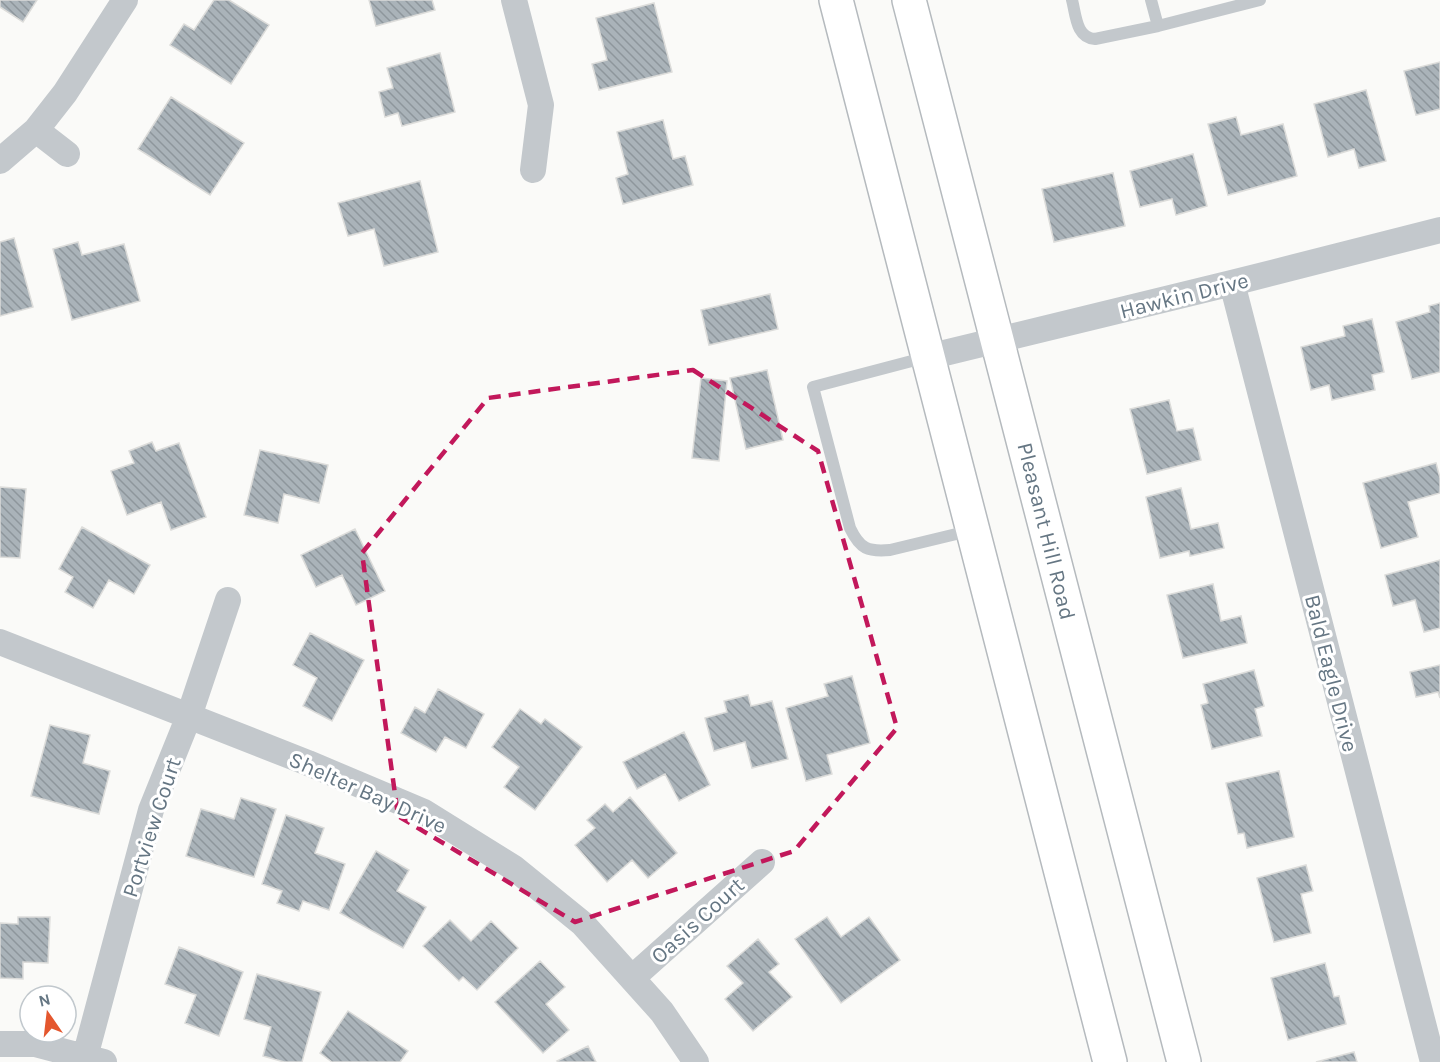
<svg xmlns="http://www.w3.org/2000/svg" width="1440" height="1062" viewBox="0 0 1440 1062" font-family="Karla,sans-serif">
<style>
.building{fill:url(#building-back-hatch);stroke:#dcdcda;stroke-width:1.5}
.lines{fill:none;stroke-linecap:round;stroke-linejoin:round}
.primary-casing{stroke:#b5babe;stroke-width:36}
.service{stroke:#c3c8cc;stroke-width:12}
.minor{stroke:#c3c8cc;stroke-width:26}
.primary{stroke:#fff;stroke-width:33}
.marked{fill:none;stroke:#c2185b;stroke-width:4.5;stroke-dasharray:12 8;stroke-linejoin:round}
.labels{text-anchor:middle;stroke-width:6;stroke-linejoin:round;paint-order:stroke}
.street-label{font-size:22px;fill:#657683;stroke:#fff}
</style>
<defs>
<pattern id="building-back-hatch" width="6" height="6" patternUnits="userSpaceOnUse" patternTransform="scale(1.5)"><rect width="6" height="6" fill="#aab3b9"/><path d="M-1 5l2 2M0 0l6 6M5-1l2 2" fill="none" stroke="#8e969c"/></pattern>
</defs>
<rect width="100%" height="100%" fill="#fafaf8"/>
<path class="building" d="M0 0H37L23 22 0 7Z
M214 0H229L269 25 231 84 170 45 184 24 194 30Z
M369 0H432L435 10 376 26Z
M654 3 672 72 599 90 592 64 607 60 596 18Z
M440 53 455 112 402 126 398 113 385 117 379 92 393 88 387 68Z
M1440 62V109L1416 115 1404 71Z
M1366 90 1386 161 1359 168 1354 149 1328 157 1314 104Z
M171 97 244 143 210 195 138 149Z
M1236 117 1241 135 1283 124 1297 176 1228 195 1208 124Z
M663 120 673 159 685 156 693 185 623 204 616 178 628 174 617 132Z
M1193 154 1207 206 1176 215 1172 199 1140 207 1130 171Z
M1113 173 1125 226 1054 242 1042 189Z
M420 181 438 252 384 266 374 229 348 236 338 203Z
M14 238 33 307 0 316V242Z
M78 242 82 255 124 244 140 301 72 320 53 249Z
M770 294 778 329 709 345 701 310Z
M1440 303V372L1412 379 1396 322 1430 312 1429 306Z
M1372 319 1384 372 1372 375 1375 390 1332 400 1329 385 1311 390 1301 347 1345 336 1343 326Z
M767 370 783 440 746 449 730 378Z
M701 378 727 381 719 461 692 458Z
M1169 400 1177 431 1193 428 1201 460 1147 474 1130 409Z
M152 442 156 451 179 443 206 517 171 530 161 502 127 515 111 471 134 463 129 451Z
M260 450 328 465 319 503 284 494 278 523 244 515Z
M1436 463 1440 478V493L1408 502 1418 537 1381 548 1363 483Z
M0 487 26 489 20 558 0 557Z
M1181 488 1191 529 1218 523 1224 548 1190 556 1189 551 1160 558 1146 497Z
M82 527 150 565 134 594 109 580 93 608 65 592 73 577 59 569Z
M355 529 385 591 356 605 342 575 316 587 301 555Z
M1440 560V628L1424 632 1415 600 1393 606 1385 575Z
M1213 584 1221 621 1241 616 1247 643 1183 658 1167 595Z
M310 633 364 660 332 721 303 706 317 678 293 665Z
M1440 665V698L1438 692 1416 697 1410 672Z
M1254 670 1264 706 1255 709 1262 736 1212 749 1201 705 1208 703 1203 684Z
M852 676 870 743 827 755 832 774 806 781 786 708 828 696 824 684Z
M438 689 484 714 466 748 445 737 436 752 401 733 415 707 425 713Z
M748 695 751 706 772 701 788 759 752 768 745 742 714 751 705 718 727 712 724 701Z
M520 709 541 724 545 719 582 747 535 810 504 787 519 767 492 747Z
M50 725 90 735 83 763 110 771 99 814 31 796Z
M684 732 710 785 679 801 665 774 637 789 623 762Z
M1279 771 1294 837 1247 848 1244 833 1238 834 1226 783Z
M630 797 677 853 648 878 632 860 607 882 575 845 595 828 587 820 605 804 613 812Z
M241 798 276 809 254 877 186 856 201 809 234 819Z
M286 815 324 828 315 853 345 864 329 910 303 901 299 911 277 903 282 891 262 884Z
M376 851 409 870 397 891 426 907 403 948 340 913Z
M1306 865 1313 891 1301 894 1311 933 1274 942 1257 878Z
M18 917H50L48 963 23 962V979L0 978V923L18 924Z
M827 917 841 937 869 917 900 960 841 1003 795 939Z
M450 920 471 941 491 921 518 948 477 990 463 977 459 981 423 946Z
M758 939 779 964 769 972 792 997 753 1031 725 999 743 983 727 966Z
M179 947 243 972 219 1036 185 1023 196 995 165 984Z
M540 961 565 987 546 1004 569 1030 543 1053 495 1002Z
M1325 963 1334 997 1339 996 1346 1024 1288 1040 1271 978Z
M257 974 321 992 302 1062H284L263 1056 271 1027 244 1019Z
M348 1011 408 1051 400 1062H332L320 1053Z
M588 1046 596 1062H558L557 1061Z
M1354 1052 1357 1062H1316Z"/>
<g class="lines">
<defs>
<path id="primary" d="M836 0 1110 1062
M909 0 1184 1062"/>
</defs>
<use href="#primary" class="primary-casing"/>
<path class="service" d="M1072 0C1076 15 1076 38 1095 39L1158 26
M1151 0 1158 26 1260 0
M927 357 813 387 850 528C860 549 868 552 890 550L973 530"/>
<path class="minor" d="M514 0 541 105 533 170
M36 130 67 154
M0 161 36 130 65 93 125 0
M1232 283 1433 1062
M928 357 1232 283 1440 230
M0 642 308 763 424 812 514 868 583 924 662 1012 696 1062
M632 978 762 862
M0 1044H35L104 1062
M85 1057 151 810 189 716 228 600"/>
<use href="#primary" class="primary"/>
</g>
<path class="marked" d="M693 370 818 451 897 728 794 851 575 922 398 816 362 553 488 398Z"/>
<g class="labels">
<g class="street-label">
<text transform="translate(1184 295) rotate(-14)" y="8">Hawkin Drive</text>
<text transform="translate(1047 531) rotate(76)" y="8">Pleasant Hill Road</text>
<text transform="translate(1332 673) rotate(76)" y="8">Bald Eagle Drive</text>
<text transform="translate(368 792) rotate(24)" y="8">Shelter Bay Drive</text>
<text transform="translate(151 827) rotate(-72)" y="8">Portview Court</text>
<text transform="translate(697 920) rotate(-42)" y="8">Oasis Court</text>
</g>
</g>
<g transform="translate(48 1014) rotate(346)"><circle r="28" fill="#ffffff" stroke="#c1c8cd" stroke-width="1.5"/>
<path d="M0-4.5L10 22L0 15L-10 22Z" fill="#e4572e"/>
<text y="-9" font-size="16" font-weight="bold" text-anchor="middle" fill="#657683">N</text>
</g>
</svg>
